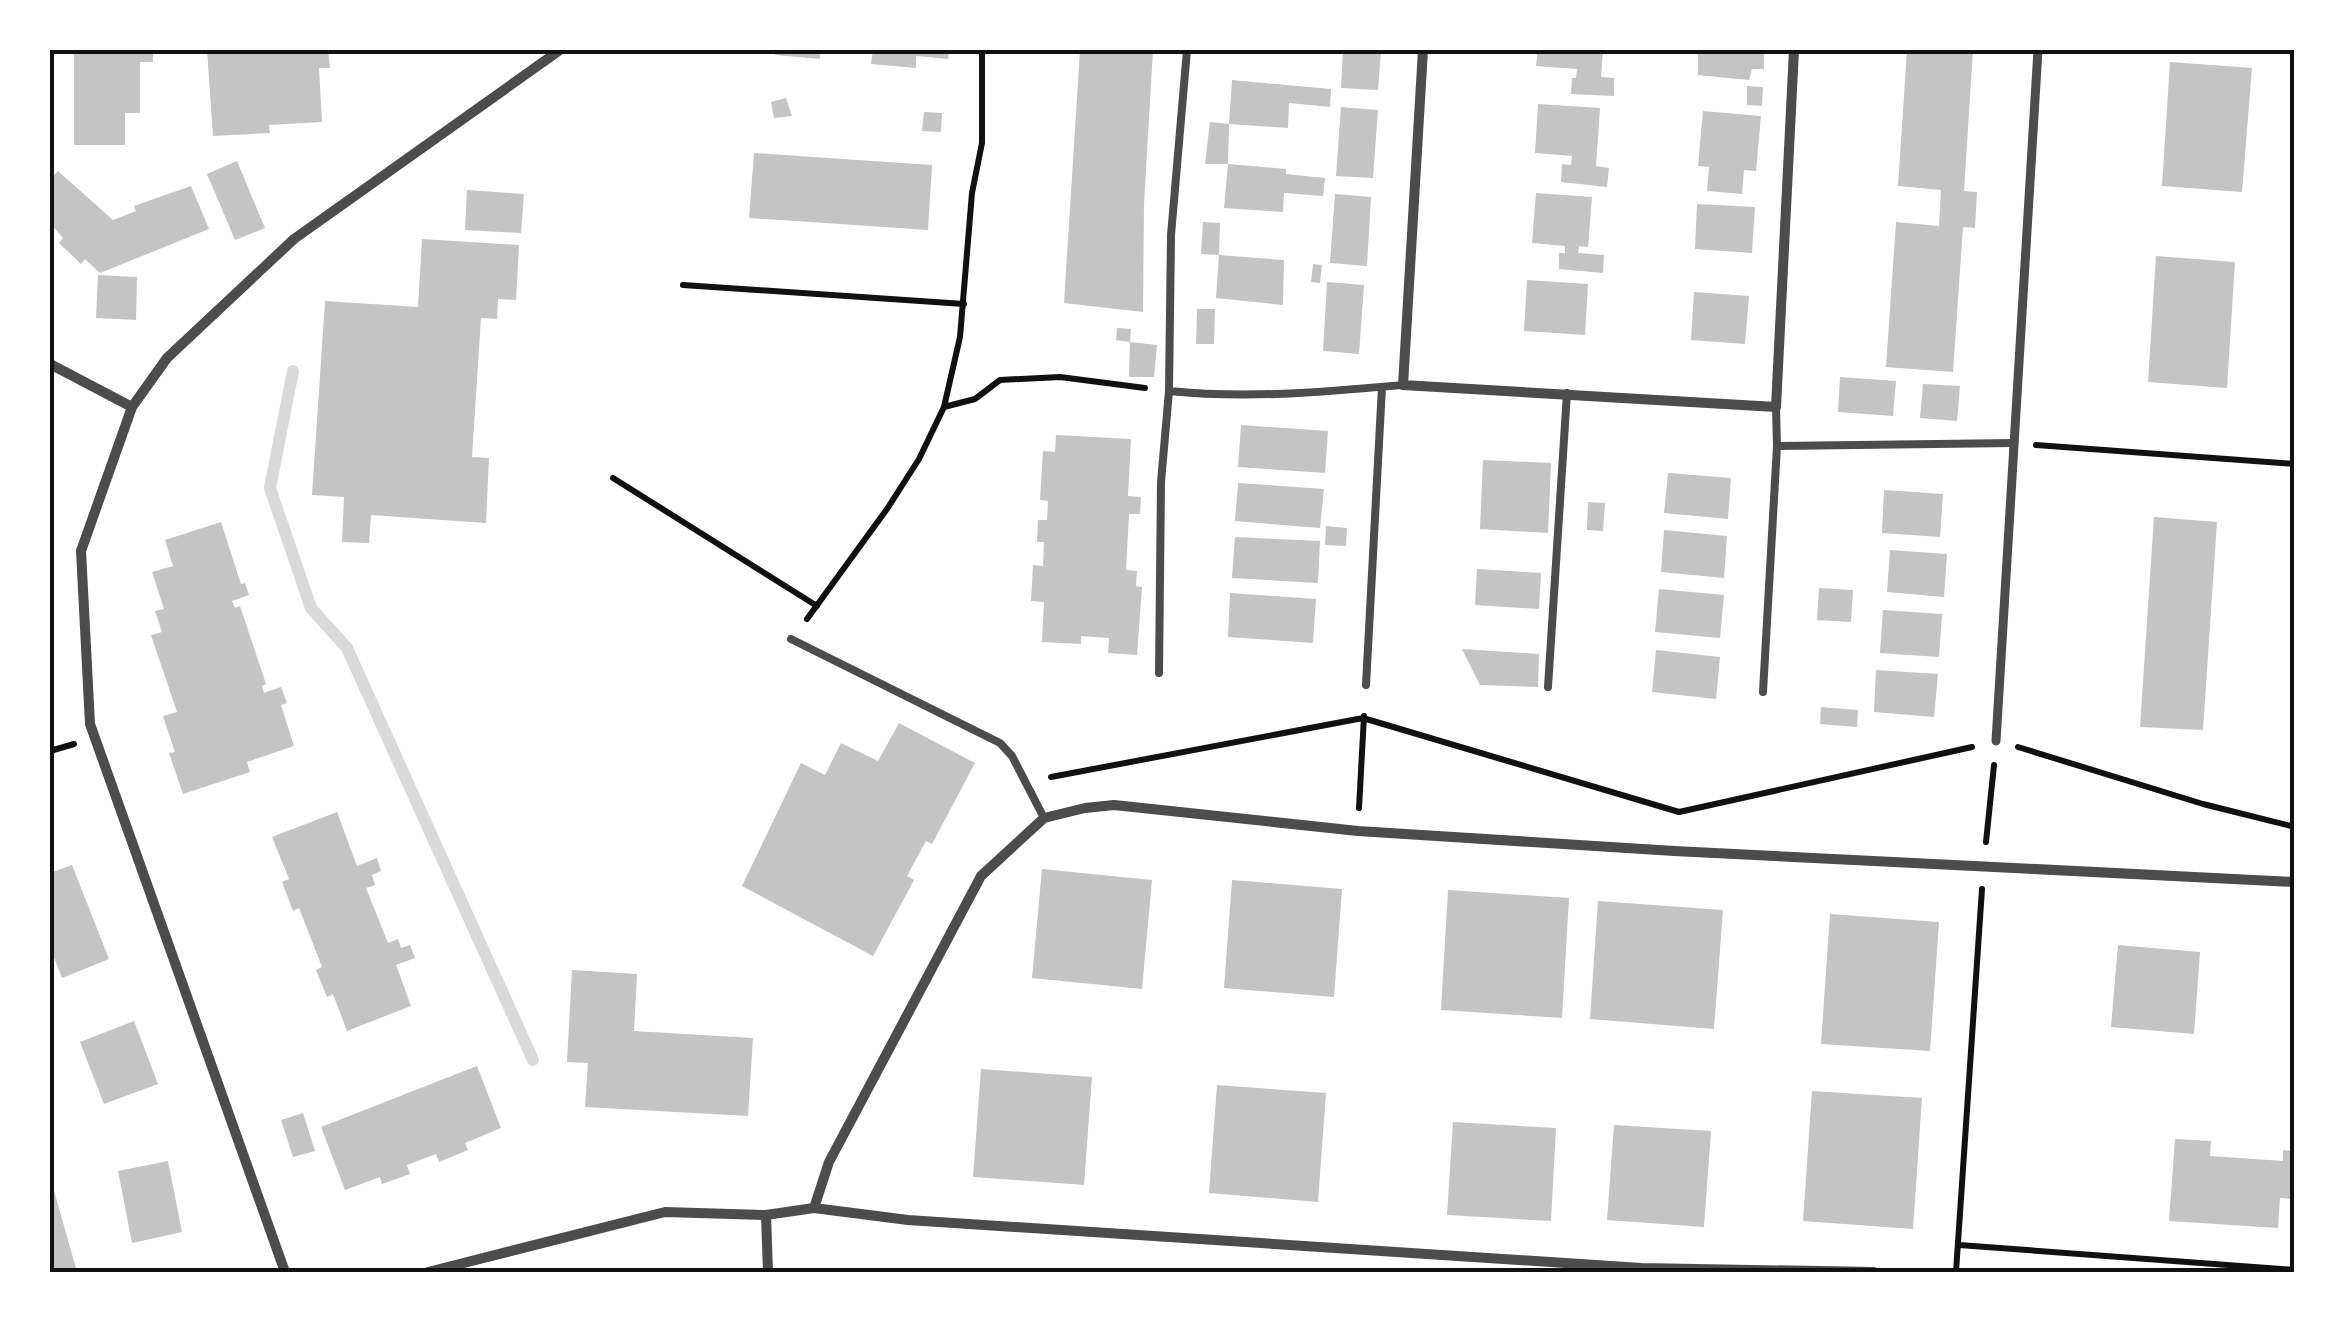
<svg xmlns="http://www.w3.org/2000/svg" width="2345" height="1322" viewBox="0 0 2345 1322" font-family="'DM Sans',sans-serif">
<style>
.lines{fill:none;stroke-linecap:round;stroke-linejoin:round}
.stream{stroke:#d9d9d9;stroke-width:12}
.building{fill:#c4c4c4}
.path{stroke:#111;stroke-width:6}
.service{stroke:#4c4c4c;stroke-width:8}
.pedestrian{stroke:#4c4c4c;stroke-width:9}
.minor{stroke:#4c4c4c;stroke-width:10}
.neatline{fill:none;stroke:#111;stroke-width:4}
</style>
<rect width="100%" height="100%" fill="#fff"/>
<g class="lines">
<path class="stream" d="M293 371 270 488 311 608 347 648 533 1060"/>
</g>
<path class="building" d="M74 50H153V62H140V113H125V145H74Z
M207 50H328L330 68H319L322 122 269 125 270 133 213 136Z
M775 50H820V59L775 55Z
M873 50H949L948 59 916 56V68L871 64Z
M1080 50H1153L1144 204 1143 312 1064 303Z
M1343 50H1381L1378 90 1341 88Z
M1538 50H1603L1601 77 1614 78V96L1571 94 1572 78H1576L1577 69 1536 66Z
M1698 50H1764V69H1752L1749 80 1698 75Z
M1907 50H1973L1964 191 1977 192 1975 228 1963 227 1953 372 1886 367 1896 222 1939 226 1941 190 1898 186Z
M2170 62 2252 68 2242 192 2162 186Z
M1232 80 1331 89 1330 107 1289 103 1288 128 1229 124Z
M1747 86 1763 87 1762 106 1747 105Z
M786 98 792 116 774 118 771 102Z
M1538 104 1600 108 1596 166 1609 168 1607 187 1561 182 1562 164 1571 165 1572 156 1535 153Z
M1341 107 1378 110 1373 178 1336 176Z
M1703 111 1761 116 1756 171 1744 170 1742 194 1707 191 1709 167 1698 166Z
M924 112 942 113 941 132 922 131Z
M1210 122 1229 124 1228 164H1205Z
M754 153 932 165 928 230 749 218Z
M237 161 265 228 235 240 207 174Z
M1228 164 1286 169V174L1325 178 1323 196 1284 193 1283 212 1224 208Z
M58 171 113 220 136 211 134 206 191 186 209 229 100 273 85 259 81 264 59 243 63 238 50 223V179Z
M467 190 524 194 521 233 465 230Z
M1536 193 1592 197 1588 247 1579 246 1578 253 1604 255 1603 273 1559 269V253H1565V246L1532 243Z
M1335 194 1371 197 1367 266 1330 263Z
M1697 204 1755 207 1752 253 1695 249Z
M1203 222 1220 223 1219 255 1201 254Z
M422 239 519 245 516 300 498 299 497 319 481 318 472 457 489 458 486 523 371 515 369 543 342 542 344 497 312 495 325 301 418 307Z
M1219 255 1284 260 1283 305 1216 298Z
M2156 256 2235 262 2227 388 2148 382Z
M1313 264 1322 265 1320 283 1311 282Z
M98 275 137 277 136 320 96 318Z
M1527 280 1588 284 1585 335 1524 331Z
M1327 282 1364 285 1359 354 1323 351Z
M1694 292 1749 296 1745 344 1691 340Z
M1197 309H1215L1214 344H1196Z
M1117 328 1131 329 1130 342 1116 340Z
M1130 342 1157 345 1154 377H1129Z
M1840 377 1896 381 1893 416 1838 412Z
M1923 384 1960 386 1957 421 1920 418Z
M1241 425 1328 431 1325 473 1238 467Z
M1056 435 1131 439 1128 496 1141 497 1140 514H1129L1126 570 1137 571 1136 586 1142 587 1137 655 1108 653 1109 638 1081 636V644L1042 642 1044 602 1031 601 1033 565 1043 566 1044 542H1037L1038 520H1047L1048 501 1040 500 1043 451 1055 452Z
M1483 460 1551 463 1548 533 1480 529Z
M1668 473 1731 478 1728 519 1664 513Z
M1238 483 1324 489 1320 528 1235 521Z
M1884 490 1943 494 1940 537 1882 533Z
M1588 502 1605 503 1603 531 1587 530Z
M2154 517 2217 522 2203 730 2140 727Z
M221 522 241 584 245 583 249 595 232 601 235 608 240 606 266 684 262 686 264 693 281 687 287 703 281 705 294 746 247 762 250 772 183 794 169 753 175 752 163 716 177 712 151 635 162 632 155 611 164 609 152 572 173 566 165 540Z
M1326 526 1347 528 1346 546 1325 545Z
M1664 530 1727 536 1724 578 1661 572Z
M1235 537 1320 541 1318 583 1232 578Z
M1890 550 1947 554 1944 597 1887 592Z
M1477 569 1541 573 1539 609 1475 605Z
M1819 588 1853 590 1851 622 1817 620Z
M1659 589 1724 595 1720 638 1655 632Z
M1230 593 1316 599 1313 643 1228 637Z
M1883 610 1942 614 1939 657 1880 653Z
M1462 649 1539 654 1538 687 1480 685Z
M1656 650 1720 657 1716 699 1652 692Z
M1876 670 1938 674 1934 717 1874 712Z
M1821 707 1858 710 1857 727 1820 724Z
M899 723 975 763 932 844 926 841 907 876 914 880 873 956 742 886 801 763 825 775 841 743 878 761Z
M337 812 357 866 377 858 381 871 372 875 375 885 366 888 388 943 398 939 401 948 410 945 415 958 396 965 411 1006 347 1031 333 994 327 997 316 970 322 967 299 908 293 911 282 882 289 879 272 837Z
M72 865 109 959 62 978 50 947V873Z
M1042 869 1152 880 1142 989 1032 978Z
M1232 880 1342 889 1334 997 1224 988Z
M1448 890 1569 898 1562 1018 1441 1010Z
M1598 901 1723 910 1714 1029 1590 1019Z
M1830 914 1939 922 1930 1051 1821 1044Z
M2118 945 2200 952 2194 1034 2111 1027Z
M572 970 637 974 634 1031 753 1038 748 1116 585 1107 588 1063 567 1062Z
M134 1021 158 1084 104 1104 80 1042Z
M477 1066 501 1128 465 1143 468 1150 439 1162 436 1154 407 1165 410 1174 382 1184 380 1177 345 1190 321 1127Z
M981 1069 1092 1077 1084 1185 973 1177Z
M1217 1085 1326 1093 1318 1202 1209 1193Z
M1812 1091 1922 1098 1913 1229 1803 1221Z
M303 1113 315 1151 293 1157 281 1120Z
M1453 1122 1556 1128 1551 1221 1447 1215Z
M1614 1125 1711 1131 1704 1227 1607 1220Z
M2175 1139 2211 1141 2210 1156 2283 1161V1150L2295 1151V1199L2280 1198 2278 1228 2169 1221Z
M168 1161 182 1232 132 1243 118 1171Z
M51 1180 77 1272H50Z"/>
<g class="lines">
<path class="path" d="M683 285 964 304
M944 407 975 399 1000 380 1060 377 1145 388
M2036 445 2295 464
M613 478 817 606
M807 619 887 509 919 459 944 407 960 337 972 193 982 143V50
M2018 747 2203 804 2295 827
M50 751 74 744
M1051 777 1363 718 1679 812 1972 747
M1359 808 1364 716
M1986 842 1994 765
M1959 1245 2295 1270
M1956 1272 1982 889"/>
<path class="service" d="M1169 391C1248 399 1324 392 1403 385
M1777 446 2014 443
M791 639 1000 743 1012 756 1044 818
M1159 673 1161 482 1169 391 1171 235 1187 50
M1366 685 1382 387
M1548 687 1567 393
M1763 692 1777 446 1776 407"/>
<path class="pedestrian" d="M1996 741 2038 50"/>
<path class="minor" d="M1423 50 1403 385 1776 407 1794 50
M50 364 132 407
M814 1208 829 1162 981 876 1044 818 1085 808 1114 805 1358 831 1674 851 2295 882
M766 1215 768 1272
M285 1272 90 724 81 551 132 407 167 358 294 239 560 50
M428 1272 665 1212 766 1215 814 1208 908 1220 1641 1268 1874 1272"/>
</g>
<rect width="2345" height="1322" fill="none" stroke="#ffffff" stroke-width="105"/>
<rect x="52" y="52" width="2240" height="1218" class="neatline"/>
</svg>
